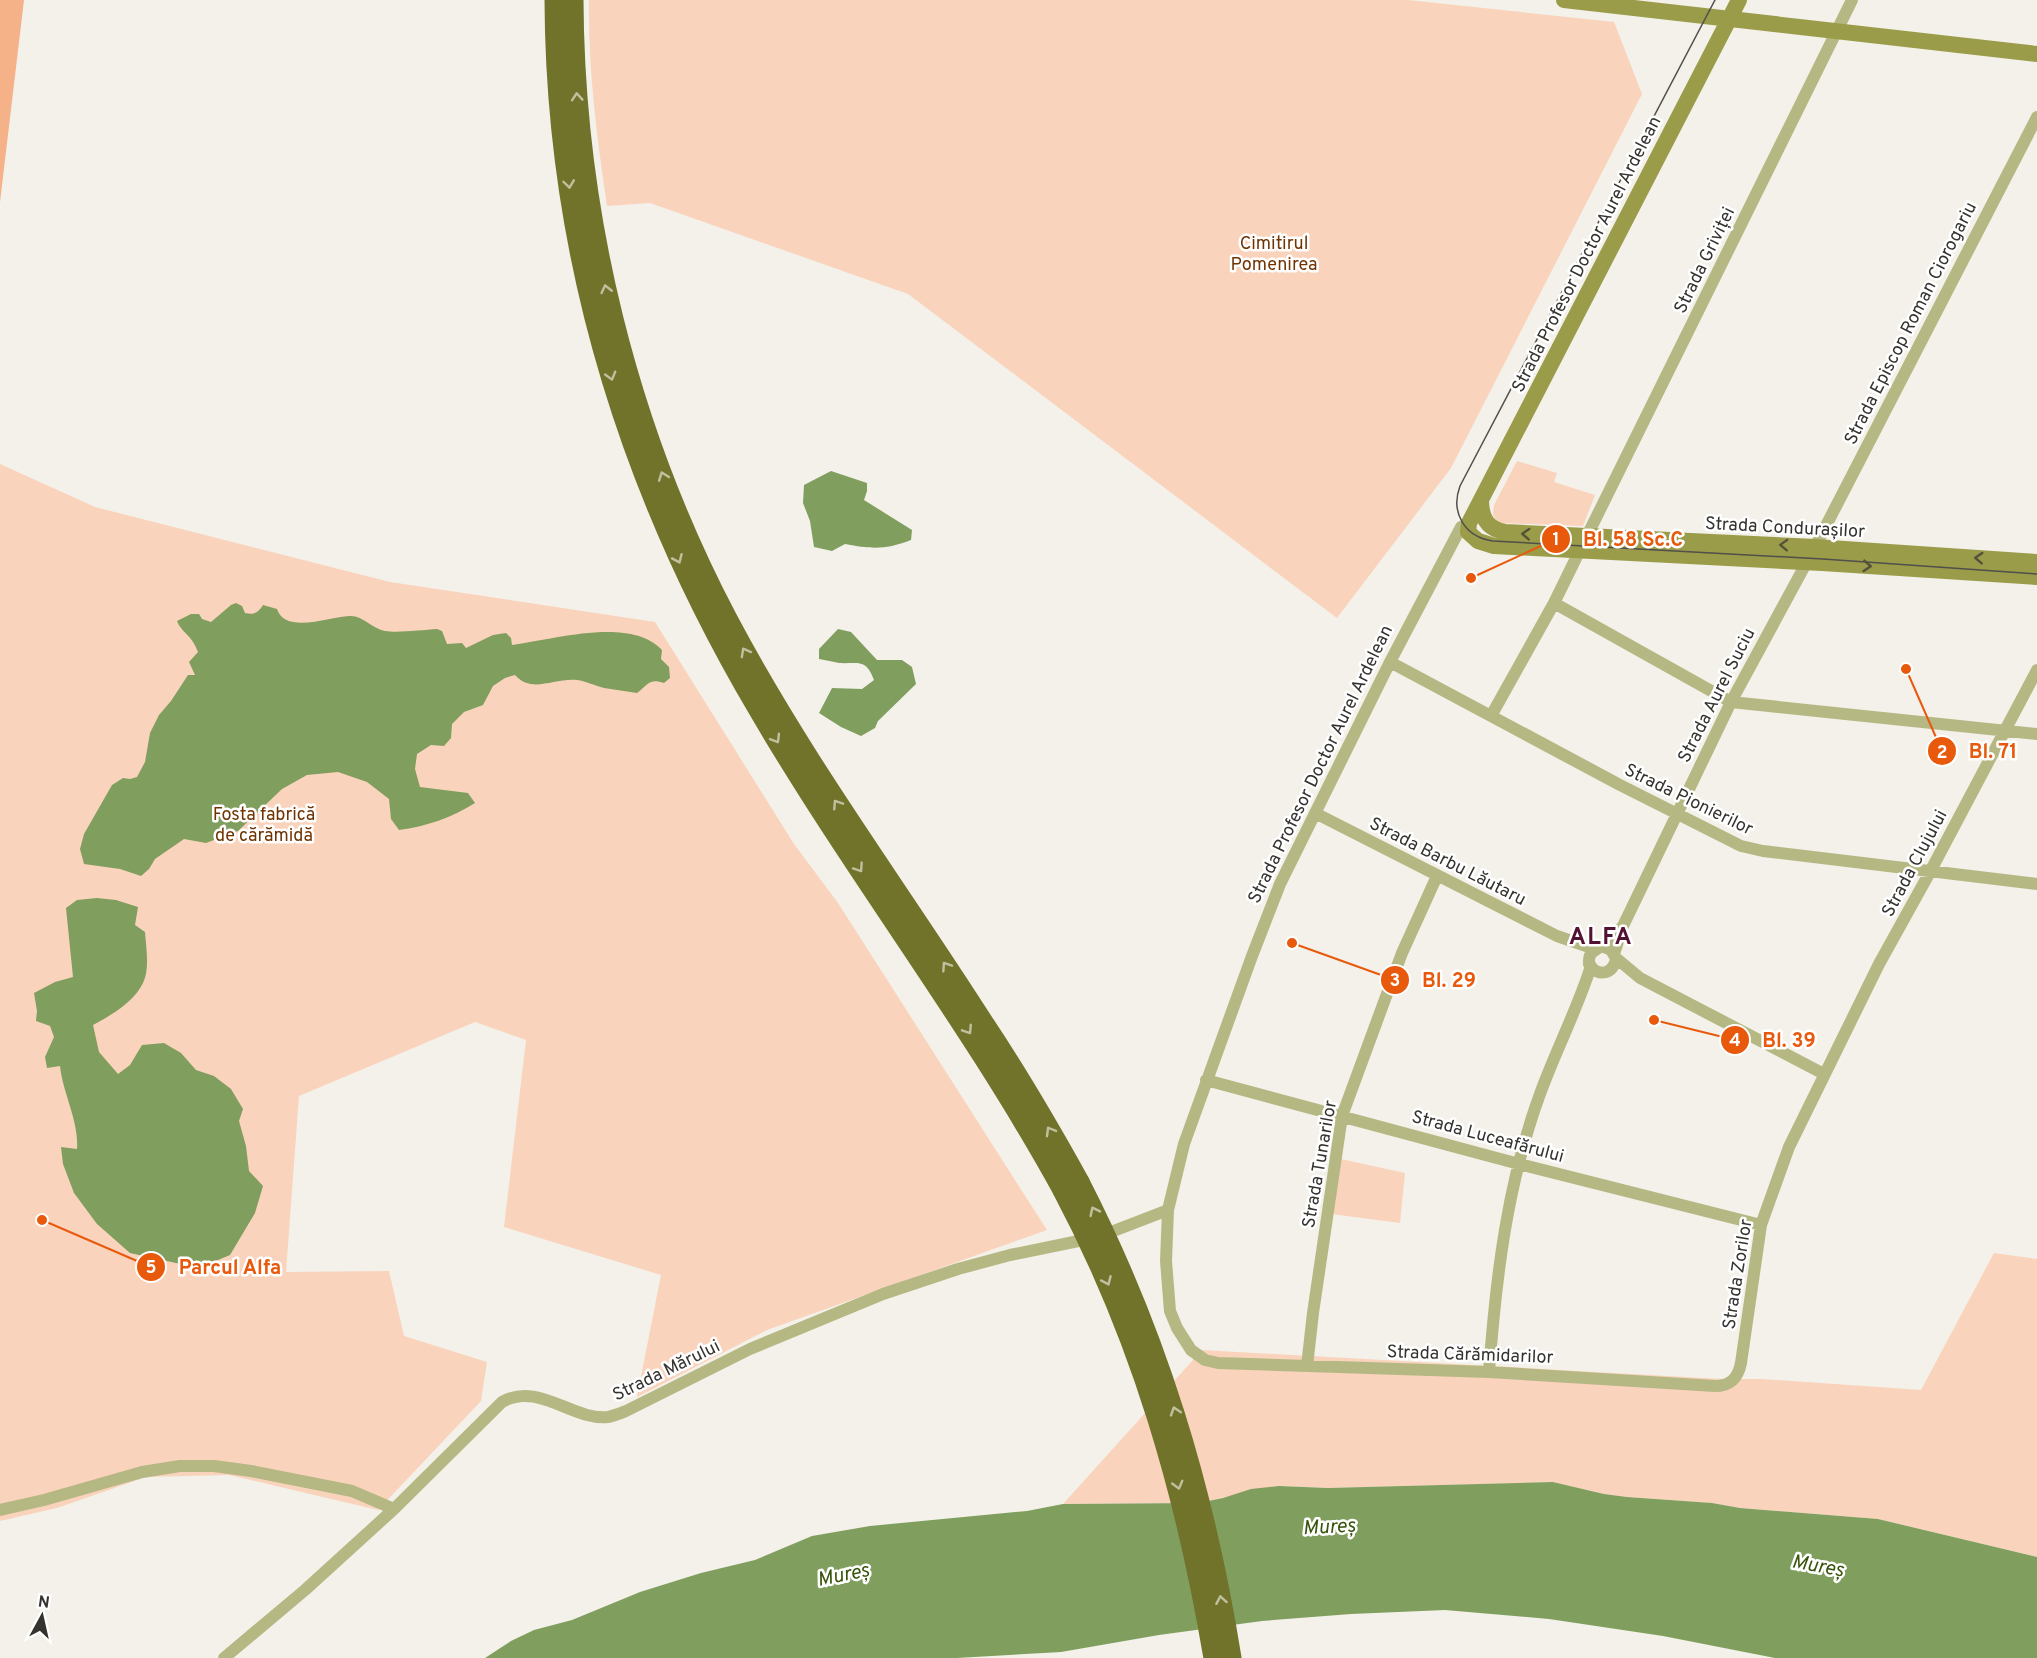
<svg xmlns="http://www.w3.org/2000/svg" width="2037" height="1658" viewBox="0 0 2037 1658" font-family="Overpass,sans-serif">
	<rect width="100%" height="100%" fill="#f3f1e9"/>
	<!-- green -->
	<path fill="#fad3bc" d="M589 0H1408L1614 22 1642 94 1451 468 1337 618 908 294 650 203 607 206C597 138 588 70 589 0Z
		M1517 461 1557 473 1554 482 1595 495 1583 526 1502 523 1497 521 1493 515 1494 505Z
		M0 464 95 507 390 582 655 622 794 844 838 903 1047 1230 767 1330 637 1397 661 1275 504 1227 526 1040 475 1022 299 1096 286 1272 389 1271 404 1336 487 1362 481 1401 378 1510 229 1475 146 1477 57 1508 0 1521Z
		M1341 1159 1405 1173 1400 1223 1331 1214Z
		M1994 1253 2037 1259V1557L1878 1519 1740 1508 1712 1503 1627 1497 1604 1494 1553 1482 1328 1488 1279 1486 1198 1503 1063 1504 1202 1350 1722 1379H1762L1921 1390Z"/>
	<!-- forest -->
	<path fill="#f5b188" d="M0 0H24L0 202Z"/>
	<!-- water -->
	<path fill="#809e5e" d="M831 471 867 483V491L864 500 912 530 911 540C885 550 872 549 845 544L832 551 814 547 810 521 803 503 804 485Z
		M236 603 242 606 245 613C254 615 258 613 263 605L277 609C285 635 332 616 351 616 363 616 373 629 385 631 397 633 423 630 437 629L442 631 447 644 462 643 466 648 493 635 506 633 511 638 512 645C553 640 630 616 662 650L661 659 669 667 670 678 664 683C649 678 648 685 637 693 626 691 615 690 604 688 595 686 586 681 577 680 553 678 532 694 515 675L505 678 493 686 483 705 464 712 452 724 451 738 444 746 431 745 417 754 415 769 420 787 468 793 475 803C453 817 425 827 399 830L391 819 389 799 367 782 338 772 307 775 282 789 238 831 206 843 184 839 155 859 149 869 141 876 120 869 84 864 80 849 84 834 112 785 123 778 130 779 137 777 145 762 150 733 159 715 171 701 188 675H195L189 662 198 652C192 635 181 632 177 621L191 614H199L202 619 211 622 231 605Z
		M838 629 851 632 877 660H902L912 667 916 684 878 721 875 728 861 736 841 727 819 713 832 688 862 689 874 680C866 658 858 664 839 663 833 662 826 660 819 659V649Z
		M97 898 116 900 138 907 135 925 145 932C146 947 150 969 143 983 134 1002 110 1016 93 1025L99 1052 118 1074 130 1065 142 1045 164 1043 181 1053 196 1070 214 1076 231 1089 243 1109 239 1121 246 1146 249 1171 263 1186 255 1213 230 1255 199 1268 130 1253 97 1224 74 1193 63 1164 61 1147 77 1149C79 1121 63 1094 60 1066L47 1068 45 1057 54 1037 50 1026 36 1021 37 1011 34 993 55 982 73 977 66 908 77 900Z
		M1553 1482 1604 1494 1627 1497 1712 1503 1740 1508 1878 1519 2037 1557V1658H1775L1663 1636 1549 1619 1445 1610 1351 1614 1262 1621 1159 1635 1061 1652 957 1658H485L511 1641 534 1630 572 1620 640 1592 701 1573 755 1560 812 1536 870 1526 1027 1511 1063 1504 1198 1503 1223 1498 1251 1489 1279 1486 1328 1488Z"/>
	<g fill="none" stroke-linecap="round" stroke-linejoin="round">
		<!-- minor -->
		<path stroke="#b6b884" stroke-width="12" d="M1468 525 1461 527 1390 662 1280 884 1252 956 1184 1144 1168 1210 1166 1261 1170 1311 1177 1328 1191 1350 1205 1360 1218 1363 1489 1372 1715 1386C1731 1386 1738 1378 1741 1363L1761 1225 1789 1147 1879 964 1930 872 2037 670
			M1587 536 1852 0
			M1554 603 1731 702 2037 734
			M1390 662 1620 785 1741 846 1763 851 2037 884
			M1491 716 1554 603 1580 550
			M1315 813 1557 936 1595 949
			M1602 946 1611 950 1616 958C1614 974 1598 978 1589 964 1588 951 1595 951 1603 945 1610 940 1616 932 1622 927
			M1614 954 1623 926 1731 702 1815 547 2037 117
			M1616 958 1640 978 1824 1074
			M1206 1080 1519 1164 1761 1225
			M1307 1366 1313 1313 1342 1116 1402 953 1437 876
			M1489 1372C1496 1277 1507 1184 1540 1094 1556 1050 1577 1010 1591 966
			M0 1510 44 1500 142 1472 180 1466H214L251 1471 352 1491 394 1509
			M224 1658 305 1590 394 1509 502 1402C538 1381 573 1421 608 1417 614 1416 621 1413 626 1411L750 1349 883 1294 958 1269 1010 1255 1098 1237 1168 1210"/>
		<!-- secondary -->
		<path stroke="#9a9c49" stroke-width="16" d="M1564 0 2037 54
			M1739 0 1469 523 1468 532 1478 541 1494 546 1822 563 2037 577
			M1481 500C1481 517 1487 529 1505 532L1815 547 2037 562"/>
		<!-- motorway -->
		<path stroke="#72732b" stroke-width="21" d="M555 0C556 254 630 492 759 710 855 874 972 1024 1063 1190
			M573 0C574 214 627 429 727 619 802 761 898 889 984 1024 1018 1075 1049 1128 1079 1182"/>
		<!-- tram -->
		<path stroke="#504f4b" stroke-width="1.5" d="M1715 0 1460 486C1450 513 1465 537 1493 541L1823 559 2037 574"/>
		<!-- motorway-bridge -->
		<path stroke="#72732b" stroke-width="21" d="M1079 1182C1157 1334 1204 1489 1231 1658
			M1063 1190C1142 1339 1186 1493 1214 1658"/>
	</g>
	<!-- one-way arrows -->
	<defs><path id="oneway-chevron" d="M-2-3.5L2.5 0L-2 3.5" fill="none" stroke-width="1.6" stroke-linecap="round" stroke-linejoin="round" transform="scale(1.5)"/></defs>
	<g stroke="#c0c0a0">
		<use href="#oneway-chevron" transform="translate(577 97) rotate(-94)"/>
		<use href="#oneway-chevron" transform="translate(569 184) rotate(82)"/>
		<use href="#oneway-chevron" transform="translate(606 289) rotate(-103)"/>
		<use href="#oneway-chevron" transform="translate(611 376) rotate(74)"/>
		<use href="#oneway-chevron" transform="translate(663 476) rotate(-110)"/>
		<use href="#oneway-chevron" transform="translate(678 559) rotate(66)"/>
		<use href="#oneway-chevron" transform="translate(745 652) rotate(-119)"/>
		<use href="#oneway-chevron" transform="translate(776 739) rotate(59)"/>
		<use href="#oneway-chevron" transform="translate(837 804) rotate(-123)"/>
		<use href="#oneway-chevron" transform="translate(859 868) rotate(56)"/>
		<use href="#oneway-chevron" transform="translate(946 966) rotate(-124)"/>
		<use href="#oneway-chevron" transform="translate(968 1030) rotate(57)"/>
		<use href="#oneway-chevron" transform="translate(1050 1131) rotate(-120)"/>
		<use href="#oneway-chevron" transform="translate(1094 1211) rotate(-116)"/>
		<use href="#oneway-chevron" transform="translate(1107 1281) rotate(66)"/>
		<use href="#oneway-chevron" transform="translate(1175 1411) rotate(-108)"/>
		<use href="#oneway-chevron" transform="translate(1178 1485) rotate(75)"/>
		<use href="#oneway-chevron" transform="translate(1221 1600) rotate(-100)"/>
	</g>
	<g stroke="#535238">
		<use href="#oneway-chevron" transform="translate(1526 534) rotate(-177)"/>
		<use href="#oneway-chevron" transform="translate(1784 545) rotate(-178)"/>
		<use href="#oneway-chevron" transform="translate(1979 558) rotate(-177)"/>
		<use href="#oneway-chevron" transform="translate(1867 566) rotate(4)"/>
	</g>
	<g text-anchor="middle" stroke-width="5" stroke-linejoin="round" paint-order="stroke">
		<!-- park labels -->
		<g font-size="18" fill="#703402" stroke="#fff">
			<text x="1274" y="249">Cimitirul<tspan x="1274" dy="21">Pomenirea</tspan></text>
			<text x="264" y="820">Fosta fabrică<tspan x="264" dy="21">de cărămidă</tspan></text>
		</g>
		<!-- street labels -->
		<g font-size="18" fill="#343330" stroke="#fff">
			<text transform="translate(1586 254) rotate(-63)" y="6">Strada Profesor Doctor Aurel Ardelean</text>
			<text transform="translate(1704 260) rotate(-64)" y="6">Strada Griviței</text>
			<text transform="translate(1910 323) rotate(-63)" y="6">Strada Episcop Roman Ciorogariu</text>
			<text transform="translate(1785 527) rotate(3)" y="6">Strada Condurașilor</text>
			<text transform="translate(1716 695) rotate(-63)" y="6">Strada Aurel Suciu</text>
			<text transform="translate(1320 764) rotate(-64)" y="6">Strada Profesor Doctor Aurel Ardelean</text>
			<text transform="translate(1689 799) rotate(26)" y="6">Strada Pionierilor</text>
			<text transform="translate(1448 861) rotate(27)" y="6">Strada Barbu Lăutaru</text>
			<text transform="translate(1914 863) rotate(-62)" y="6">Strada Clujului</text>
			<text transform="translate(1488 1136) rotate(15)" y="6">Strada Luceafărului</text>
			<text transform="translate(1319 1164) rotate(-80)" y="6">Strada Tunarilor</text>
			<text transform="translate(1737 1274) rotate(-81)" y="6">Strada Zorilor</text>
			<text transform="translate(1470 1354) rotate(2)" y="6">Strada Cărămidarilor</text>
			<text transform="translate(666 1370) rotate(-26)" y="6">Strada Mărului</text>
		</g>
		<!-- water labels -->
		<g font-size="20" font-style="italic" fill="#38540c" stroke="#fff">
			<text transform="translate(1329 1526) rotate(-3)" y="7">Mureș</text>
			<text transform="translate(1818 1565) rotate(10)" y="7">Mureș</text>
			<text transform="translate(843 1574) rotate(-11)" y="7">Mureș</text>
		</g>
		<!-- district labels -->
		<g font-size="24" font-weight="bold" letter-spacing="1.5" fill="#521232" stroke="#fff">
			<text x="1601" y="944">ALFA</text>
		</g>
	</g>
	<!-- callouts -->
	<path fill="none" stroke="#e8590c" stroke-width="2" d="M1471 578L1556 539M1906 669L1942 751M1292 943L1395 980M1654 1020L1735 1040M42 1220L151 1267"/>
	<g fill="#e8590c" stroke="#fff" stroke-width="2">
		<circle cx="1471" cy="578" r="6"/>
		<circle cx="1906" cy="669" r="6"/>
		<circle cx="1292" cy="943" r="6"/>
		<circle cx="1654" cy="1020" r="6"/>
		<circle cx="42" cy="1220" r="6"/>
		<circle cx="1556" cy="539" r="15"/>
		<circle cx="1942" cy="751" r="15"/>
		<circle cx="1395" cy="980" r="15"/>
		<circle cx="1735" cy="1040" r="15"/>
		<circle cx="151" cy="1267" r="15"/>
	</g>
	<g font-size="18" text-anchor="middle" font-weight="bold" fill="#fff">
		<text x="1556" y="545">1</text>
		<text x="1942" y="758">2</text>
		<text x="1395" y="986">3</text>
		<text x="1735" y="1046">4</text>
		<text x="151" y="1273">5</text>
	</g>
	<g font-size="20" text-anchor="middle" font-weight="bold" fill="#e8590c" stroke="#fff" stroke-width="5" stroke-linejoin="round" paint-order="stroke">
		<text x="1633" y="546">Bl. 58 Sc.C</text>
		<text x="1993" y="758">Bl. 71</text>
		<text x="1449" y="987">Bl. 29</text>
		<text x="1789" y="1047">Bl. 39</text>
		<text x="230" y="1274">Parcul Alfa</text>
	</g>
	<!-- north arrow -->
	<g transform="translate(42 1616) rotate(8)" stroke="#ffffff" stroke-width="4.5" paint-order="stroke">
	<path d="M0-4.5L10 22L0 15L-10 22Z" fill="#343330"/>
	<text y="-9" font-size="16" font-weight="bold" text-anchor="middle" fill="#343330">N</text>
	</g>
</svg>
